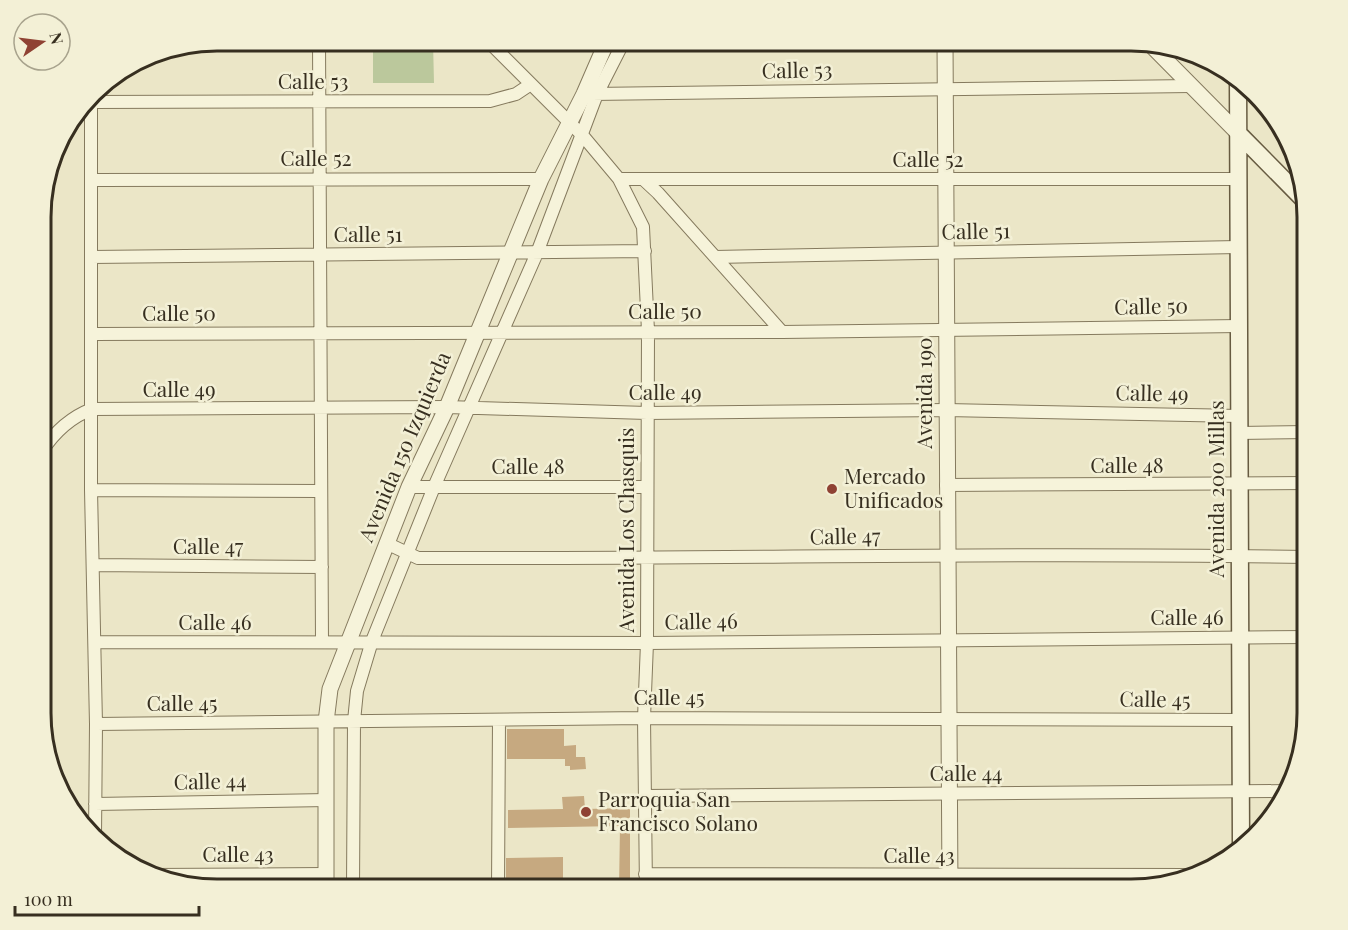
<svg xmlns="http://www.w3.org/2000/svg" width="1348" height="930" viewBox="0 0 1348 930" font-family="'Playfair Display',serif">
	<rect width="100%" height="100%" fill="#ebe6c7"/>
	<!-- green -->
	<path fill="#bbc89c" d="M373 41H433L434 83H373Z
		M964 879 1042 881V889H964Z"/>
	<!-- building -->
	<path fill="#c6a980" d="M507 729H564V746L576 745V757H585L586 769 570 770V766H565V759H507Z
		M584 796 585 809 630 808V889H619L620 826 508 828V810L563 809 562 797Z
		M563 857V885L506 887V858Z"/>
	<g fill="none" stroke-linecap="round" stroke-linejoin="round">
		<defs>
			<path id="minor" d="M319 41 322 642
				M488 41 583 136 619 179 643 227 648 331 647 643 644 718 646 889
				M592 94 1191 86
				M91 96V490L96 724 95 836
				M91 102 490 101 516 94 531 84
				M619 179H1238
				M643 179 658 193 782 332
				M92 180 541 179
				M91 257 645 251
				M715 257 1238 247
				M91 334 782 332 1239 326
				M1239 433 1307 432
				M42 451C54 433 71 417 92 409L447 407 647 413 947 410 1239 416
				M946 485 1307 483
				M409 487H646
				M91 490 321 491
				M386 543 418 558C714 559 1011 552 1307 557
				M94 565 322 567
				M95 642 647 643 1307 637
				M96 724 644 718 1241 720
				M645 796 1287 791
				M95 804 327 800
				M645 874 1193 875
				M150 875 326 874
				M353 889 354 721 357 691 372 641 434 487 537 253 597 94 624 41
				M498 889 499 720"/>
			<path id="tertiary" d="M945 41 950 889
				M1148 42 1238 133
				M326 889V722L330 689 409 487 447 407 541 179 584 94 607 41"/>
			<path id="secondary" d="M1238 77 1241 845
				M1238 133 1306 202"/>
		</defs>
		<!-- minor casing -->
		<use href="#minor" stroke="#857a5e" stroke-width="14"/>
		<!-- tertiary casing -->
		<use href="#tertiary" stroke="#857a5e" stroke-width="17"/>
		<!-- secondary casing -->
		<use href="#secondary" stroke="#675b41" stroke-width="19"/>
		<!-- minor -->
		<use href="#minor" stroke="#f6f3da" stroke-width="12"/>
		<!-- tertiary -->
		<use href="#tertiary" stroke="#f6f3da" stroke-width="15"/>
		<!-- secondary -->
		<use href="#secondary" stroke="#f6f3da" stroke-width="16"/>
	</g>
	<!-- markers -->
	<g fill="#8f4233" stroke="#f3f0d6" stroke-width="2">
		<circle cx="832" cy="489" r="6"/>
		<circle cx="586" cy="812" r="6"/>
	</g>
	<g text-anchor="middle" stroke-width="5" stroke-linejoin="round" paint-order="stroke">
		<!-- street labels -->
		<g font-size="21" fill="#372f20" stroke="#f3f0d6">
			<text transform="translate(797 71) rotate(-1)" y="7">Calle 53</text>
			<text x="313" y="89">Calle 53</text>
			<text x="316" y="166">Calle 52</text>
			<text x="928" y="167">Calle 52</text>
			<text transform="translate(976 232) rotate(-1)" y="7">Calle 51</text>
			<text x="368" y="242">Calle 51</text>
			<text transform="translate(1151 307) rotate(-1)" y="7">Calle 50</text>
			<text x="665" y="319">Calle 50</text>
			<text x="179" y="321">Calle 50</text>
			<text x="179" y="397">Calle 49</text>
			<text x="665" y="400">Calle 49</text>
			<text transform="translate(925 393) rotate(-90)" y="7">Avenida 190</text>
			<text transform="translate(1152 394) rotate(1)" y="7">Calle 49</text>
			<text transform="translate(405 447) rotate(-67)" y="7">Avenida 150 Izquierda</text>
			<text x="1127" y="473">Calle 48</text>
			<text x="528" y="474">Calle 48</text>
			<text transform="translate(1217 489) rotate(-90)" y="7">Avenida 200 Millas</text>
			<text transform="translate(627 530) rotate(-90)" y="7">Avenida Los Chasquis</text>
			<text transform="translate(845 537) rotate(-1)" y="7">Calle 47</text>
			<text x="208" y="554">Calle 47</text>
			<text x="1187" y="625">Calle 46</text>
			<text transform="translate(701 622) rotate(-1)" y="7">Calle 46</text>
			<text x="215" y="630">Calle 46</text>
			<text x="669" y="705">Calle 45</text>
			<text transform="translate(1155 700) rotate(1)" y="7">Calle 45</text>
			<text x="182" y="711">Calle 45</text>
			<text x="966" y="781">Calle 44</text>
			<text transform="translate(210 782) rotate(-1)" y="7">Calle 44</text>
			<text x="238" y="862">Calle 43</text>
			<text x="919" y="863">Calle 43</text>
		</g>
		<!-- poi labels -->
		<g font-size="21" fill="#372f20" stroke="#f3f0d6" text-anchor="start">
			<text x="844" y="484">Mercado<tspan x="844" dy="24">Unificados</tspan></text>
			<text x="598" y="807">Parroquia San<tspan x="598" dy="24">Francisco Solano</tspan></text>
		</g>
	</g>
	<!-- crop -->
	<path d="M0 0H1348V930H0ZM217 51H1131A166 166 0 0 1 1297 217V713A166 166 0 0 1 1131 879H217A166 166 0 0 1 51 713V217A166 166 0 0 1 217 51Z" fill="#f3f0d6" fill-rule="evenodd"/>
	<path fill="none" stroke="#372f20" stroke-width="3" d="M217 51H1131A166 166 0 0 1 1297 217V713A166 166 0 0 1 1131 879H217A166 166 0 0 1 51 713V217A166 166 0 0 1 217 51Z"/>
	<!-- north arrow -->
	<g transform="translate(42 42) rotate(76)"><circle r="28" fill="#f3f0d6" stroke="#a8a38d" stroke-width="1.5"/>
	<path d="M0-4.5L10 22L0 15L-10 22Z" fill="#8f4233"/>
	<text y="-9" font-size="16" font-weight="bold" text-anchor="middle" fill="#372f20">N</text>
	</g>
	<!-- scale -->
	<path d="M15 906v9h184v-9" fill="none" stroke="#372f20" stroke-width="3"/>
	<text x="24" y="906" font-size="18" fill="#372f20" stroke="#f3f0d6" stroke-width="4.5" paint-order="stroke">100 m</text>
</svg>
